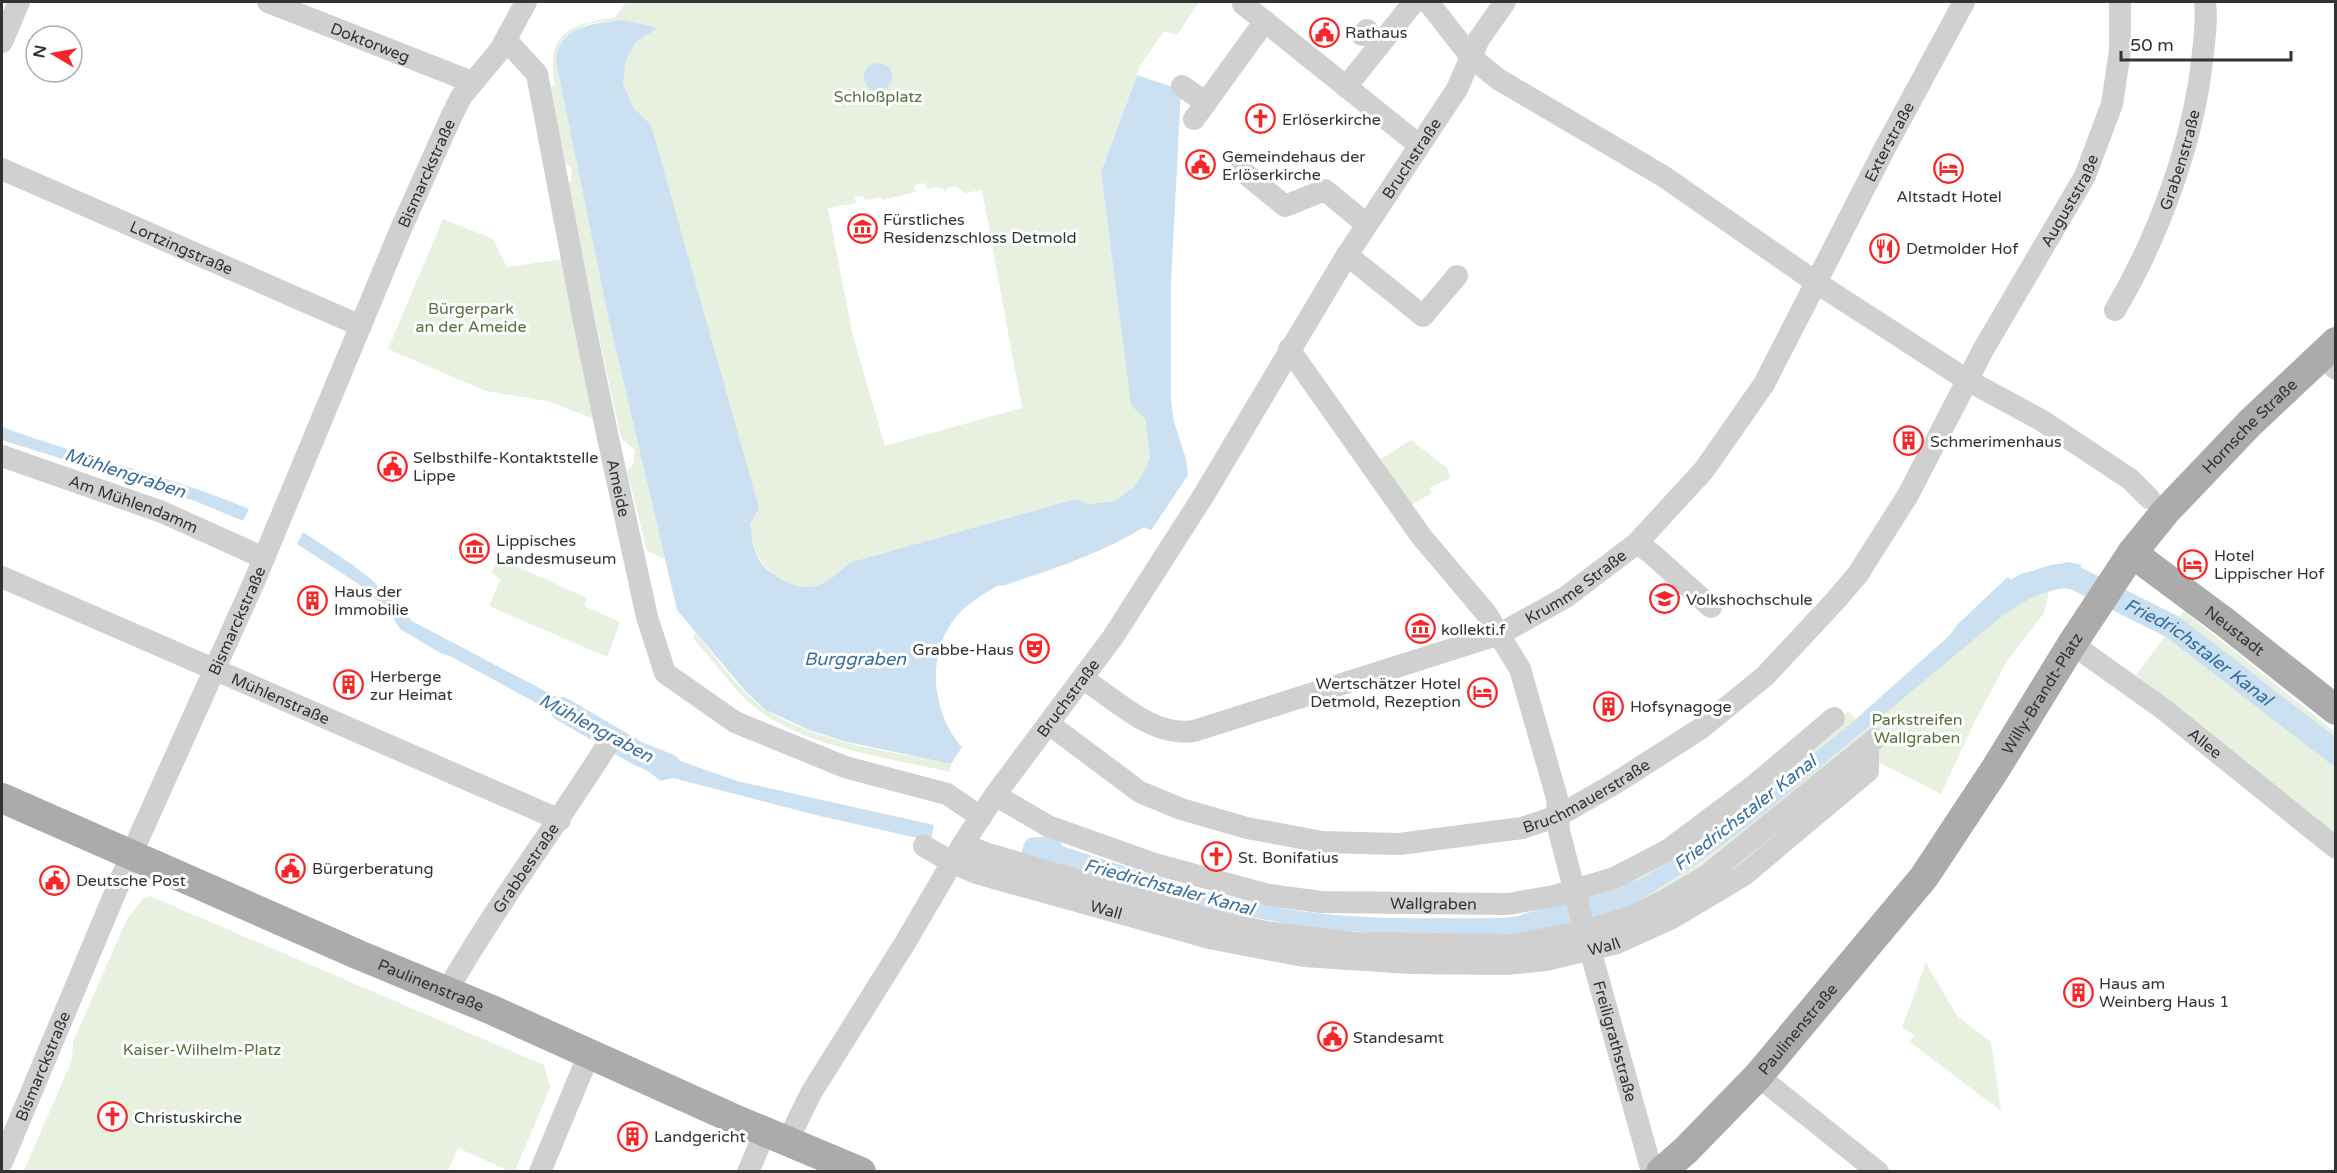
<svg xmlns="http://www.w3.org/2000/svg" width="2337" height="1173" viewBox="0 0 2337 1173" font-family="'Varela Round',sans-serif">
	<rect width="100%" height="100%" fill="#fff"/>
	<!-- green -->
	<path fill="#e8f0e0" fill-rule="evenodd" d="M626 2H1199L1177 35 1164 31 1140 66 1101 172 1131 404 1145 419 1150 458 1145 469 1134 487 1115 501 1088 504 850 563C813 597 788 597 757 556L651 125 633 107 623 83 626 61 636 42 657 29 623 20 590 23 567 36 561 43 556 62 608 316 665 559 647 551 627 471 633 465 635 450 621 438 566 187 572 179 571 167 561 161 546 91 555 84C545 35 569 23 614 18ZM925 183 927 189 936 187 944 189V192L949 187H957L965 193 982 190 1022 408 885 446 853 336 828 208 856 203 855 197 863 196 865 200 881 197 882 200 916 192 914 185Z
		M443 219 493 239 507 267 572 258 605 423 547 401 486 391 388 349Z
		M1411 440 1447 468 1450 478 1429 488 1432 493 1409 506 1389 479 1381 459Z
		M498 558 587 598 584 606 620 622 607 657 489 606 501 579 491 573Z
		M2055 565 2044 613 2007 661 1974 723 1941 794 1875 760 1737 869 1611 938 1598 891 1794 759 1848 712 1856 719 1950 635 1958 624 2008 577 2010 580 2021 574Z
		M2184 611 2335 732V838L2136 675Z
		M695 632C716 656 739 693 766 710 820 744 890 751 951 764L950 772C885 757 793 746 744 698 726 679 710 657 693 638Z
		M150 896 544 1065 550 1088 515 1171 507 1170 458 1148 448 1171H24L72 1060 73 1042 127 919 143 899Z
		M1926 963 1957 1016 1991 1042 2001 1111 1910 1042 1914 1035 1902 1027Z"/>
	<!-- water -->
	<path fill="#cbe0f1" d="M623 20 658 28 636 42 626 61 623 83 633 107 651 125 759 508 750 524C752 534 753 547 757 556 761 565 769 571 776 576 807 597 825 586 849 563L1076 499 1088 504 1115 501 1134 487 1145 469 1150 458 1145 419 1131 405 1101 172 1137 75 1181 90 1171 284V400L1174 422 1186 459 1188 475 1152 529 1150 530 1144 527C1101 554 1050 570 1002 586L999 585C982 595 964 605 952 622 926 660 933 714 962 747L951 764 843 741 809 730 766 710 747 693 677 610 608 316 556 62C557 26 595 23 623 20Z
		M864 77a14 14 0 1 1 28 0a14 14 0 1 1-28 0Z
		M2 427C83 457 169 475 249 509L243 521 195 501 2 440Z
		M303 532 350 563 371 579 412 621 596 718 588 731 450 656 442 654 400 629 389 611 357 583 297 544Z
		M2068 562 2082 565 2064 588C2021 594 1994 624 1961 650 1933 673 1905 697 1877 720 1792 790 1704 869 1605 919L1599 894 1638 880 1668 863 1725 825 1855 720 1950 635 1958 624 2008 577 2010 580 2021 574Z
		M644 748 737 781 934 825 931 841 820 816 673 778 661 781 635 762Z
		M1049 836 1060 841 1062 846C1134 869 1206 895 1281 908 1354 921 1430 918 1504 918L1526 915 1556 904 1564 929 1495 936 1374 933 1311 928 1212 910 1021 854 1024 844 1028 838Z"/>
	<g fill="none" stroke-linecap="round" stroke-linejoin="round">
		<!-- canal -->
		<g stroke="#cbe0f1" stroke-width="24">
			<path id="s1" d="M2042 580 2056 576 2073 577 2173 627 2336 753"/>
			<path d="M562 709 639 754 669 766"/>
			<path d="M1528 925 1602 906 1632 893"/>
		</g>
		<!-- minor -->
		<g stroke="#d0d0d0" stroke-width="22">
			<path id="s2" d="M268 2 472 82"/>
			<path d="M1428 2 1471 57 1498 79 1663 176 1817 283 1967 380 2041 420 2130 479 2149 498"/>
			<path d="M1243 4 1419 145"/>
			<path d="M1362 35 1367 30"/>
			<path id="s3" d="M506 40 537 74 583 317 608 438 647 617 665 673 735 722 845 767 947 794 981 817"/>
			<path d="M2 42 19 2"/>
			<path d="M1182 86 1206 103"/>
			<path d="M1346 87 1414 2"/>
			<path d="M1194 119 1265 21"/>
			<path id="s4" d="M2 169 361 326"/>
			<path d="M1241 170 1285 206 1325 190 1366 224"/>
			<path d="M1347 255 1423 316 1457 276"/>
			<path id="s5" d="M2115 310C2159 236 2195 138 2203 52 2205 35 2207 19 2205 2"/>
			<path id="s6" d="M1289 349 1421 536 1486 613 1520 669 1557 798 1559 831 1583 924 1652 1172"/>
			<path d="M2322 356 2336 369"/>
			<path id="s7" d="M2 456 162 512 264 558"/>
			<path d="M1637 543 1652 554 1711 607"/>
			<path id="s8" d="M2 577 560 820"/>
			<path id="s9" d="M2072 644 2162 708 2336 848"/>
			<path id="s10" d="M1083 679C1117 700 1151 737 1194 731L1500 634 1566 597 1637 543 1704 470 1764 384 1885 148 1964 2"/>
			<path id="s11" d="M1049 724 1140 792 1181 809 1247 828 1322 842 1399 844 1522 828 1558 816 1614 784 1700 729 1765 676 1835 601 1858 574 1908 495 1983 350 2085 176 2112 104 2120 51V2"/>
			<path id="s12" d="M995 795 1048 826 1155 864 1269 895 1321 902 1508 904 1554 896 1614 878 1668 850 1756 784 1834 718"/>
			<path d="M963 844 985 853 1214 921 1266 932 1355 943 1514 945 1585 931 1631 917 1667 899 1706 876 1875 739"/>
			<path id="s13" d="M924 846 953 863 976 873 1209 938 1304 956 1410 963 1507 964 1546 960 1617 943 1672 918 1744 875 1868 771V745"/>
			<path id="s14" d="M447 991C495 907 554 829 606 747"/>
			<path d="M1758 1076 1878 1172"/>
			<path id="s15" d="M788 1140 811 1093 905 943 963 844 995 795 1113 637 1202 498 1347 255 1457 89 1479 39 1505 2"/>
			<path id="s16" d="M2 1162 131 855 254 582 400 231 452 115 461 97 500 50 526 2"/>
			<path d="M540 1172 589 1054"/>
			<path d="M748 1172 765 1132"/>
		</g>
		<!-- major -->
		<g stroke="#ababab" stroke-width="30">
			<path id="s17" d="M2132 553 2226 623 2336 710"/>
			<path id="s18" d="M2 798 359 955 492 1010 732 1118 861 1172"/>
			<path id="s19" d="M1661 1172 1686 1150 1758 1076 1924 877 1996 768 2072 644 2132 553 2165 512 2250 423 2336 342"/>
		</g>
	</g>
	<!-- icons -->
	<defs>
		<symbol id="civic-ring" viewBox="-11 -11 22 22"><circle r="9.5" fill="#fff" stroke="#f72729" stroke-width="1.5"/><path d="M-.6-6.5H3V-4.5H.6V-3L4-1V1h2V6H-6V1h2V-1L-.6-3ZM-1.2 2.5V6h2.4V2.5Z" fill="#f72729"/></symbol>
		<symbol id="church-ring" viewBox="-11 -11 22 22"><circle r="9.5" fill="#fff" stroke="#f72729" stroke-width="1.5"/><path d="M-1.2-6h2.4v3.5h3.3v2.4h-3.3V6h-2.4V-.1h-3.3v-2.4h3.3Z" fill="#f72729"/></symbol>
		<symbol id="hotel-ring" viewBox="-11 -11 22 22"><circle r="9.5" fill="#fff" stroke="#f72729" stroke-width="1.5"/><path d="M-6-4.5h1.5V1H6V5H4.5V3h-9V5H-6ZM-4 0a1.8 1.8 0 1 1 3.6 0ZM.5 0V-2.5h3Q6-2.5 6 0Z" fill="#f72729"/></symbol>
		<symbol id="museum-ring" viewBox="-11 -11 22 22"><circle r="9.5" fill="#fff" stroke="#f72729" stroke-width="1.5"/><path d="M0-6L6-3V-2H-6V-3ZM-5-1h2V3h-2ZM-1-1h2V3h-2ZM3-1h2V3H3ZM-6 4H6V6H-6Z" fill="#f72729"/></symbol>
		<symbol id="restaurant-ring" viewBox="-11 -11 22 22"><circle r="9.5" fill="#fff" stroke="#f72729" stroke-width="1.5"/><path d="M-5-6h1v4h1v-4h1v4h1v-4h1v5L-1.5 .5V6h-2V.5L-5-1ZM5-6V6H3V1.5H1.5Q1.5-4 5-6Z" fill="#f72729"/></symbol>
		<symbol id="building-ring" viewBox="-11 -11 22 22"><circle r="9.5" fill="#fff" stroke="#f72729" stroke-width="1.5"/><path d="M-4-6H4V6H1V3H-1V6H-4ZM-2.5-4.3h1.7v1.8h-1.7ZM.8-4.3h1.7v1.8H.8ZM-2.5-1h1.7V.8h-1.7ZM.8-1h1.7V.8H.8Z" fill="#f72729"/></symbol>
		<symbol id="university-ring" viewBox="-11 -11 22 22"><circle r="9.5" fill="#fff" stroke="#f72729" stroke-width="1.5"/><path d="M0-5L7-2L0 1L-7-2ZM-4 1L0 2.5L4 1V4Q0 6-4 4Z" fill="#f72729"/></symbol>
		<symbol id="theatre-ring" viewBox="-11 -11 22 22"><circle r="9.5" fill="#fff" stroke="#f72729" stroke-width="1.5"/><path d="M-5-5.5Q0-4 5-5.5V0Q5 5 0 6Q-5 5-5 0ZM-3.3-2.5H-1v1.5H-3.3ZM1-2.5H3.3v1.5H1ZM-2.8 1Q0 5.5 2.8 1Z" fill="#f72729"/></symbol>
	</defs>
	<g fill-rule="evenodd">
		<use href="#civic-ring" x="1308" y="16" width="33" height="33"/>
		<use href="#church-ring" x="1244" y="102" width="33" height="33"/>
		<use href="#civic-ring" x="1184" y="148" width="33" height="33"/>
		<use href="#hotel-ring" x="1932" y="152" width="33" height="33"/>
		<use href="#museum-ring" x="846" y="212" width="33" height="33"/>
		<use href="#restaurant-ring" x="1868" y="232" width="33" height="33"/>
		<use href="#building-ring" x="1892" y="424" width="33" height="33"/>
		<use href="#civic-ring" x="376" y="450" width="33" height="33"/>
		<use href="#museum-ring" x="458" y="532" width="33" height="33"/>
		<use href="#hotel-ring" x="2176" y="548" width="33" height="33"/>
		<use href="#university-ring" x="1648" y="582" width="33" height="33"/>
		<use href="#building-ring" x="296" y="584" width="33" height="33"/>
		<use href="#museum-ring" x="1404" y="612" width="33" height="33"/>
		<use href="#theatre-ring" x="1018" y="632" width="33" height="33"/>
		<use href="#building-ring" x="332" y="668" width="33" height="33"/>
		<use href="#hotel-ring" x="1466" y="676" width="33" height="33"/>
		<use href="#building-ring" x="1592" y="690" width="33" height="33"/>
		<use href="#church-ring" x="1200" y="840" width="33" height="33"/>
		<use href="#civic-ring" x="274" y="852" width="33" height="33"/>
		<use href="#civic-ring" x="38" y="864" width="33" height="33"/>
		<use href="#building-ring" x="2062" y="976" width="33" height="33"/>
		<use href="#civic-ring" x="1316" y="1020" width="33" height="33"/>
		<use href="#church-ring" x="96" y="1100" width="33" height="33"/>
		<use href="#building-ring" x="616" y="1120" width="33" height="33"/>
	</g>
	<g text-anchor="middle" stroke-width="6" stroke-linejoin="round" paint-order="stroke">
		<!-- poi labels -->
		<g font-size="16" fill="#333" stroke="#fff" text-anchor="start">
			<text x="1345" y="38">Rathaus</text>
			<text x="1282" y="125">Erlöserkirche</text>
			<text x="1222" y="162">Gemeindehaus der<tspan x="1222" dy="18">Erlöserkirche</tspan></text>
			<text x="1949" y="202" text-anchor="middle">Altstadt Hotel</text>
			<text x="883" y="225">Fürstliches<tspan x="883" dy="18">Residenzschloss Detmold</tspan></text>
			<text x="1906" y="254">Detmolder Hof</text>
			<text x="1930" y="447">Schmerimenhaus</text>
			<text x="413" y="463">Selbsthilfe-Kontaktstelle<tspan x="413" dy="18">Lippe</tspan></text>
			<text x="496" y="546">Lippisches<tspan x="496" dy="18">Landesmuseum</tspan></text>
			<text x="2214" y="561">Hotel<tspan x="2214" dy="18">Lippischer Hof</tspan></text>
			<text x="334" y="597">Haus der<tspan x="334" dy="18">Immobilie</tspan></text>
			<text x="1686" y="605">Volkshochschule</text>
			<text x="1441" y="635">kollekti.f</text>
			<text x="1014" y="655" text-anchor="end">Grabbe-Haus</text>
			<text x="370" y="682">Herberge<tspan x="370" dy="18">zur Heimat</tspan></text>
			<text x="1461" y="689" text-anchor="end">Wertschätzer Hotel<tspan x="1461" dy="18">Detmold, Rezeption</tspan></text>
			<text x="1630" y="712">Hofsynagoge</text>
			<text x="1238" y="863">St. Bonifatius</text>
			<text x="312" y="874">Bürgerberatung</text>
			<text x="76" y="886">Deutsche Post</text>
			<text x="2099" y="989">Haus am<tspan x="2099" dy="18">Weinberg Haus 1</tspan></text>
			<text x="1353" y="1043">Standesamt</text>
			<text x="134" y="1123">Christuskirche</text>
			<text x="654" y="1142">Landgericht</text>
		</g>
		<!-- street labels -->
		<g font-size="16" fill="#333" stroke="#fff">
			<text dy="6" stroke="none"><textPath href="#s2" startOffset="110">Doktorweg</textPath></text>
			<text dy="6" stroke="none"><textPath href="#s10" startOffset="1088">Exterstraße</textPath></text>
			<text dy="6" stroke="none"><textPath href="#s15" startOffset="1164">Bruchstraße</textPath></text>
			<text dy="6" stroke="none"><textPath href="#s5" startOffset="164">Grabenstraße</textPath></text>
			<text dy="6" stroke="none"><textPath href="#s16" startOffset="1076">Bismarckstraße</textPath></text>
			<text dy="6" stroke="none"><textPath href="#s11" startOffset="1360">Auguststraße</textPath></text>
			<text dy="6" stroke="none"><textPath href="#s4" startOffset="196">Lortzingstraße</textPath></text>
			<text dy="6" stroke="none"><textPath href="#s19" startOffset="954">Hornsche Straße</textPath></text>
			<text dy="6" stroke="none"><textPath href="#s3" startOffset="468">Ameide</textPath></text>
			<text dy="6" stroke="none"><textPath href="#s7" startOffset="140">Am Mühlendamm</textPath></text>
			<text dy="6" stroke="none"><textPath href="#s10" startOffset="536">Krumme Straße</textPath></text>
			<text dy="6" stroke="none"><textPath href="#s16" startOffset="590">Bismarckstraße</textPath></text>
			<text dy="6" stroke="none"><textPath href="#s17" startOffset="129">Neustadt</textPath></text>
			<text dy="6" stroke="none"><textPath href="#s19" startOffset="614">Willy-Brandt-Platz</textPath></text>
			<text dy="6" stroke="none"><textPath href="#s15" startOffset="524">Bruchstraße</textPath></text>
			<text dy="6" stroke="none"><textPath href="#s8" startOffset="304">Mühlenstraße</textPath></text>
			<text dy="6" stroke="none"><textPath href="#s9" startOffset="166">Allee</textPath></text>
			<text dy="6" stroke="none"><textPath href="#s11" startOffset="576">Bruchmauerstraße</textPath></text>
			<text dy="6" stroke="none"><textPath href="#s14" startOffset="146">Grabbestraße</textPath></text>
			<text dy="6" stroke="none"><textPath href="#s12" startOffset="458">Wallgraben</textPath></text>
			<text dy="6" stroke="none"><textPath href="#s13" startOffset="194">Wall</textPath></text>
			<text dy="6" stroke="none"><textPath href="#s13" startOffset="699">Wall</textPath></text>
			<text dy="6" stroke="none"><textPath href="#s18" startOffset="468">Paulinenstraße</textPath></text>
			<text dy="6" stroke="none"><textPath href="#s19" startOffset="198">Paulinenstraße</textPath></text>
			<text dy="6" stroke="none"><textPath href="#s6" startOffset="780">Freiligrathstraße</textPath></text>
			<text dy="6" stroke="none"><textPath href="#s16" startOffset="104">Bismarckstraße</textPath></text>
		</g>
		<!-- park labels -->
		<g font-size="16" fill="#51743a" stroke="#fff">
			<text x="878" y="102">Schloßplatz</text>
			<text x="471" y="314">Bürgerpark<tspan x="471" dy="18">an der Ameide</tspan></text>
			<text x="1917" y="725">Parkstreifen<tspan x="1917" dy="18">Wallgraben</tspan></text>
			<text x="202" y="1055">Kaiser-Wilhelm-Platz</text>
		</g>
		<!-- water labels -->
		<g font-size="18" font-style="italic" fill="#366f9f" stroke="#fff">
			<text transform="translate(125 473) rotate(18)" y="6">Mühlengraben</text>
			<text dy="6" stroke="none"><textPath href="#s1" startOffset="178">Friedrichstaler Kanal</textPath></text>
			<text x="855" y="665">Burggraben</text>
			<text transform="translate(596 728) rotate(28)" y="6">Mühlengraben</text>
			<text transform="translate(1745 813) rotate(-38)" y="6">Friedrichstaler Kanal</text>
			<text transform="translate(1169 887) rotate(15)" y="6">Friedrichstaler Kanal</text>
		</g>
	</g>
	<!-- border -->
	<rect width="2337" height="1173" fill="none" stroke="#333333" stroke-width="6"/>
	<!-- north arrow -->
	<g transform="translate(54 54) rotate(280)"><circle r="28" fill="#ffffff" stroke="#adadad" stroke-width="1.5"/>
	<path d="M0-4.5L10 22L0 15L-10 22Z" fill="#f72729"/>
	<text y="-9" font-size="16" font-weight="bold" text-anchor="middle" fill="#333333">N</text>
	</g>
	<!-- scale -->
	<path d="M2121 51v9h170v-9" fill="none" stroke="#333333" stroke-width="3"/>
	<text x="2130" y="51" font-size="18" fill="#333333" stroke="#ffffff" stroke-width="4.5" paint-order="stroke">50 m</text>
</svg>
